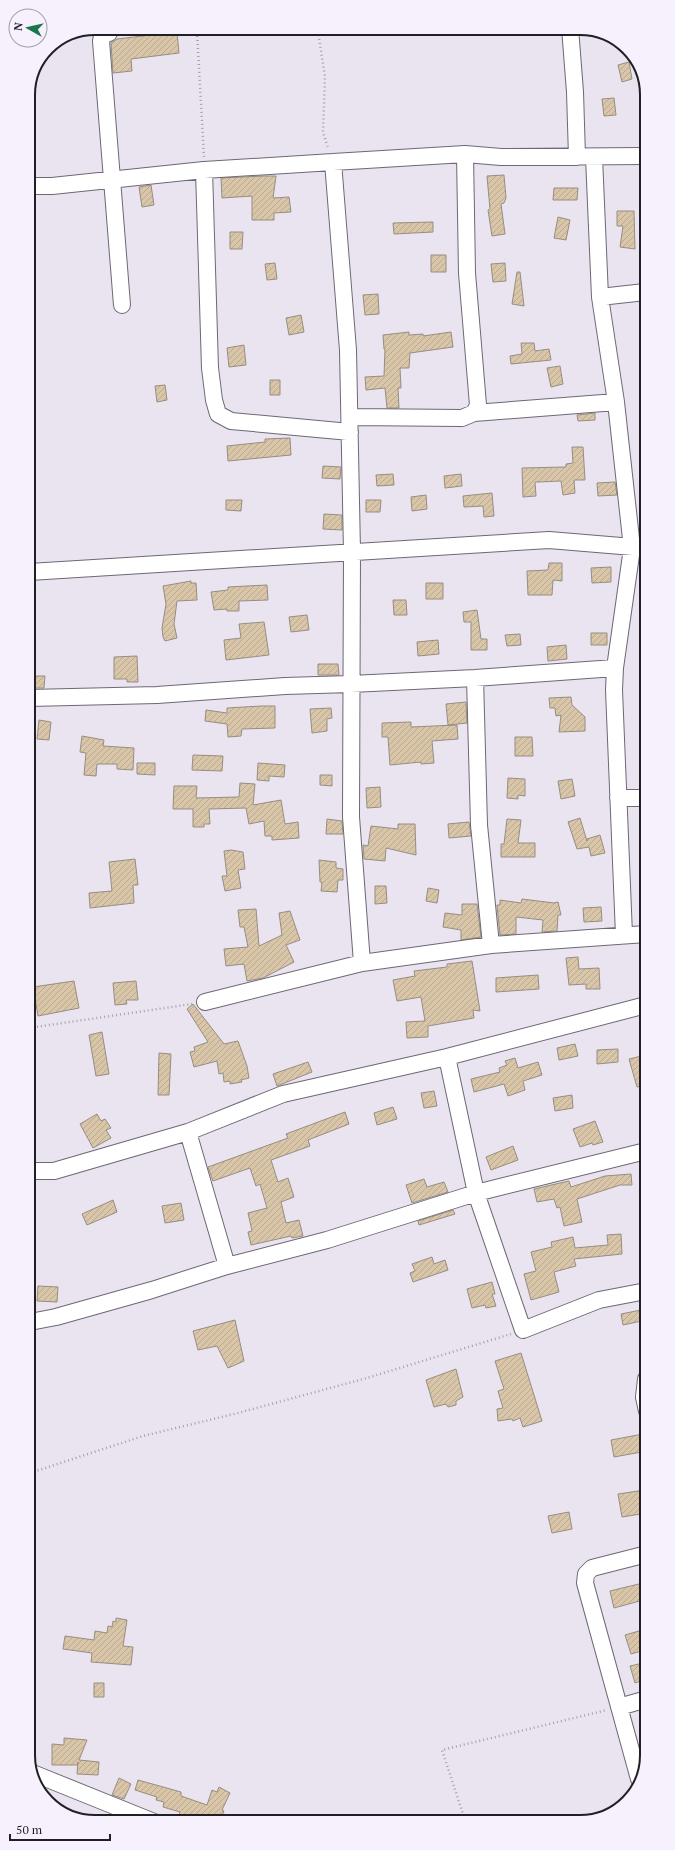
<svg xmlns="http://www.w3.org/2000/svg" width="675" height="1850" viewBox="0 0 675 1850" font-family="'PT Serif',serif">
	<defs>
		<pattern id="building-hatch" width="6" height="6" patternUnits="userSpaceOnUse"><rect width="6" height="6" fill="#d9c5a8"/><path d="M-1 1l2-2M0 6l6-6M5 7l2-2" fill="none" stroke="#baa990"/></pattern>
	</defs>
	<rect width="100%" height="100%" fill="#eae3f0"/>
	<!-- building -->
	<path fill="url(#building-hatch)" stroke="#968e82" d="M177 32 179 53 131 59 132 71 113 73 111 43 117 39Z
		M629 62 632 79 622 82 618 65Z
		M614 98 616 115 604 116 602 99Z
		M504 175 506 198 504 203 501 204 505 234 492 236 488 210 490 209 487 176Z
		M264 176H276L273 198 289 197 291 212 274 213V220H252V196L222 198 221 178Z
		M151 185 154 205 142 207 139 187Z
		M554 188H578L577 200H553Z
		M617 211H634L635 249 620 247 623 226H617Z
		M558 217 570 220 566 240 554 238Z
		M433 222V232L394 234 393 223Z
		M230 232H243L242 249H230Z
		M431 255H446V272H431Z
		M275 263 277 279 267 280 265 264Z
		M505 263 506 281 493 282 491 264Z
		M517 272H520L524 306 512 304Z
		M378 294 379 314 365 315 363 295Z
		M301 315 304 332 289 335 286 318Z
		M409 332V335L423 334V336L451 332 453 347 410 353 409 368H400L401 388H398L399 408H387L385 388 366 390 365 377 384 376 385 349H384L383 335Z
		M521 343H534L535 351 549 349 551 360 511 364 510 356 522 354Z
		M244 345 246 365 229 367 227 348Z
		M560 366 563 384 551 387 547 368Z
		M270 380H280V395H270Z
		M165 385 167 400 157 402 155 386Z
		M595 413V420L578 421 577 415Z
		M290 438 291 455 228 461 227 446 265 442V439Z
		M572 447H583L585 480H574L575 493 563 495 561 481 539 482H535L536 496 523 497 522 468 566 467V464L573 463Z
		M323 466 341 467 340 479 322 478Z
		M393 474 394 485 377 486 376 475Z
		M461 474 462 486 445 488 444 476Z
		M615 482 617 495 598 496 597 483Z
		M492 493 494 516 484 517 483 506 464 507 463 496Z
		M426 495 427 509 412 511 411 497Z
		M226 500H242L241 511 226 510Z
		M366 500H381L380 512H366Z
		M324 514 342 515V530L323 529Z
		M549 563H562V581L553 580 552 595H528L527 571 548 570Z
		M611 567V582L592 583 591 568Z
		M191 581V583H196L197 600 177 601 174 624 177 638 165 641 163 637 162 628 166 604 163 586Z
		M426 583H443V599H426Z
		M267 585 268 600 239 601V611H227V609L214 610 211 592 228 590V587Z
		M393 600H406L407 615H394Z
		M477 610 481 639H487V650H471V622H464L463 612Z
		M307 615 309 630 291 632 289 617Z
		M264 622 269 655 226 660 224 640 241 638 239 624Z
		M591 633H607V645H591Z
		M520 634 521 645 507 646 505 635Z
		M438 640 439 654 418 656 417 642Z
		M566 645 567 659 548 661 547 647Z
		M137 656 138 682H127V679H114V657Z
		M318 664H338L339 675H318Z
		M33 676H45L44 688H32Z
		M571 697 572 705 585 717V731L559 732 561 715 556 716 555 708H550L549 698Z
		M466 702 467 723 448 725 446 704Z
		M261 706H275V728L242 729 241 736 228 737 227 724 205 721 206 710 227 713V708Z
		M331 708 332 718 327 719V731L312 733 310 709Z
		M39 720 51 722 49 740 37 739Z
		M411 722V727L457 725 458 739 432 741 434 763 421 764V762L390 765 388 737H382V723Z
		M82 736 104 740 103 746 134 748 133 770 117 769V764H97L96 776 84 775 86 753 80 752Z
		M515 737H532L533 756H515Z
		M193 755 223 756 222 771 192 770Z
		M137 763H155V775L137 774Z
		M258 763 285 765 284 777 269 776V781L257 780Z
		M320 775H332V786L320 785Z
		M508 778 525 779V796L518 795V799L507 798Z
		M572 779 575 796 561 799 558 781Z
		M240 783 255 784 253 805 281 800 285 824 298 822 299 838 272 840V836H265L264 821 249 824 246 808 209 809 210 824H204V827H193V809H173L174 786H197L196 798 239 797Z
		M380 787 381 807 367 808 366 788Z
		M580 818 587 841V839L600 835 605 853 591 856 589 847 577 849 568 822Z
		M327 819 342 821 343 834H326Z
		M507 819 521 820 518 843H535V857H501V844H504Z
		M469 822 471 836 449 838 448 824Z
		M398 824H415L416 855 386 848 385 861 364 859 363 845 368 846 371 826 398 829Z
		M231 850 243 852 245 869 238 870 241 888 225 891 222 876H227L224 851Z
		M135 859 138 885H133L134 903 90 908 89 893 112 891 109 862Z
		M319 860 336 862V868L343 869V880H338L337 892 321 891 322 882H320Z
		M375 886H386L387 903 375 904Z
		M428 888 439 890 437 903 426 901Z
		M522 899 554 903 558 902 561 915H558L557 931 542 932 543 920 516 917V934L500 935 497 905H500V900L521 903Z
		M462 904H477L481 937 461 940V930L443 927 445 913 462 915Z
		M601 907 602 921 584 922 583 908Z
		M256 909 259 946 282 935 279 913 290 911 300 940 286 945 294 962 263 978 247 981 244 964 226 966 224 949 248 947 244 927H240L238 910Z
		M578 957 579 969 599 968 600 989H586V984L569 985 566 958Z
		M472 961 480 1011 473 1010 474 1018 428 1026V1037L407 1038 406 1022 425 1021 421 997 397 1001 393 980 415 976 414 971 447 967V964Z
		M538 975 539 989 496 992V978Z
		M74 981 79 1008 38 1016 33 987Z
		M136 981 138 1000H126L127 1004 115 1005 113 983Z
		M193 1004 224 1044 238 1041 247 1066 249 1078 241 1080 242 1082 230 1084V1081L224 1082 223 1073 219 1074 217 1061 194 1067 190 1052 195 1051 194 1047 208 1042 187 1009Z
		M102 1032 109 1074 96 1076 89 1035Z
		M575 1044 578 1056 559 1060 557 1048Z
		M618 1049V1062L597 1064V1050Z
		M159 1053 171 1054 169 1095H158Z
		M646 1055V1085L637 1087 629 1059Z
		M515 1058 518 1068 538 1062 542 1075 523 1081 525 1090 508 1096 504 1084 474 1092 471 1079 500 1072 499 1068 507 1065 505 1061Z
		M308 1062 312 1072 277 1086 273 1074Z
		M434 1091 437 1106 424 1108 421 1093Z
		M572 1095 573 1108 555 1111 553 1098Z
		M393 1107 397 1119 377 1125 374 1113Z
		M345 1112 349 1124 308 1140 310 1146 271 1160 278 1182 288 1178 294 1197 281 1202 286 1223 299 1220 303 1236 292 1238 291 1236 251 1245 248 1232 252 1231 248 1213 267 1208 260 1184 256 1186 250 1168 213 1181 208 1167 288 1138 286 1134Z
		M97 1114 101 1121 105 1119 111 1128 106 1130 111 1138 93 1148 80 1124Z
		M595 1121 603 1142 593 1145 592 1143 580 1147 573 1129Z
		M513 1146 518 1160 491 1170 486 1157Z
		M631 1174 632 1185H620L577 1199 582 1222 564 1226 560 1207 557 1208 554 1199 537 1202 534 1189 569 1181 571 1187 605 1176Z
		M424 1179 427 1187 444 1182 448 1192 412 1203 406 1185Z
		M113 1200 117 1212 87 1225 82 1214Z
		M181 1203 184 1220 165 1223 162 1206Z
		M453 1210 455 1214 419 1225 418 1221Z
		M621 1234 622 1254 574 1259 576 1266 554 1272 559 1292 531 1300 524 1274 536 1271 531 1252 552 1247 551 1242 573 1237 575 1248 608 1245 607 1235Z
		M432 1257 434 1264 445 1260 448 1270 413 1282 410 1273 415 1271 412 1264Z
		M492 1282 495 1294H492L496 1306 486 1308 485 1305 472 1308 467 1289Z
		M38 1286 58 1287 57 1302 37 1301Z
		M646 1309V1320L623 1325 621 1314Z
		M235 1320 244 1361 228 1368 217 1346 198 1350 193 1331Z
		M521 1353 542 1421 523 1427 520 1418 513 1421 512 1419 498 1421 497 1409 503 1408 498 1391 504 1389 495 1361Z
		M456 1369 463 1397 456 1401V1405L448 1407 446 1404 434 1407 426 1380Z
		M643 1434 647 1451 614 1457 611 1440Z
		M645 1490 647 1513 622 1517 618 1494Z
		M569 1512 572 1529 552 1533 548 1516Z
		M647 1582V1599L614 1608 610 1591Z
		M116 1618 127 1620 123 1646 133 1647 131 1665 91 1662 92 1653 63 1649 65 1636 94 1640 95 1631 107 1633 108 1626 112 1627 113 1621 116 1622Z
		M639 1631 645 1650 631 1654 625 1635Z
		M643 1663 647 1679 635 1683 630 1666Z
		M94 1683H104V1697H94Z
		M64 1738 87 1740 79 1760 99 1762 98 1775 77 1774 78 1762 77 1765H52V1744L64 1745Z
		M119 1778 131 1784 124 1799 112 1795Z
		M138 1780 181 1792V1796L207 1805 212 1790 217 1792 219 1787 230 1793 222 1810 224 1811 220 1821H177L180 1812 163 1807 164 1802 156 1800 157 1797 135 1790Z"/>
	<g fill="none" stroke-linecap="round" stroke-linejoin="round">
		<defs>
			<path id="street" d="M570 28 575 92 577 157
				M109 33 102 36 101 41 122 305
				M594 157 600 297 616 402 632 548 615 668 614 690 624 935
				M204 170 210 368 214 400 218 414 231 421 350 432
				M28 186H52L204 170 333 162
				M600 297 645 292
				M474 413 616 402
				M351 417 462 418 474 413 478 405 467 273 465 154
				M29 572 549 540 645 548
				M475 678 479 825 491 945
				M29 698 157 695 285 686 351 684 475 678 615 668
				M618 798H646
				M362 963 351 817 352 552 348 350 333 162 465 154 501 157 645 156
				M205 1002 362 963 491 945 646 934
				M447 1057 476 1193 523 1330 599 1300 646 1291
				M188 1132 227 1266
				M30 1171H54L188 1132 283 1094 447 1057 646 1005
				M30 1322 56 1317 152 1290 227 1266 327 1240 476 1193 646 1151
				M646 1379 644 1397 647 1411
				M619 1707 647 1699
				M30 1772 154 1822
				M639 1779 585 1583 586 1574 592 1568 647 1554"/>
		</defs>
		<!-- street casing -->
		<use href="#street" stroke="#6e6874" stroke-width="18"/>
		<!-- path -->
		<path stroke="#a6a1ab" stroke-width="2.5" stroke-dasharray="1 3" stroke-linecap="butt" d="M318 31 325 77 323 132 328 148
			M197 32 204 157
			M29 637V664
			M29 772V790
			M29 1028 192 1004
			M30 1473 143 1436 238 1413 367 1378 511 1334
			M465 1820 442 1750 607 1710"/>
		<!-- street -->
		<use href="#street" stroke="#fff" stroke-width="16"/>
	</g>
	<!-- crop -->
	<path d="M0 0H675V1850H0ZM95 35H580A60 60 0 0 1 640 95V1755A60 60 0 0 1 580 1815H95A60 60 0 0 1 35 1755V95A60 60 0 0 1 95 35Z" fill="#f7f0fd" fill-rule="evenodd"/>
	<path fill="none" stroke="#221f24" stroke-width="2" d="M95 35H580A60 60 0 0 1 640 95V1755A60 60 0 0 1 580 1815H95A60 60 0 0 1 35 1755V95A60 60 0 0 1 95 35Z"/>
	<!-- north arrow -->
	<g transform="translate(28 28) rotate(278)"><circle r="19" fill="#f7f0fd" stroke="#a29ca6"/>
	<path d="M0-3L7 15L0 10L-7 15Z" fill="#1b764c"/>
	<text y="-6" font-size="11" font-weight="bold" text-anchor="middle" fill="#221f24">N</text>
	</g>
	<!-- scale -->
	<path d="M10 1834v6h100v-6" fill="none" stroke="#221f24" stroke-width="2"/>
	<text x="16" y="1834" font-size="12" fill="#221f24" stroke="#f7f0fd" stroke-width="3" paint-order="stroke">50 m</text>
</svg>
